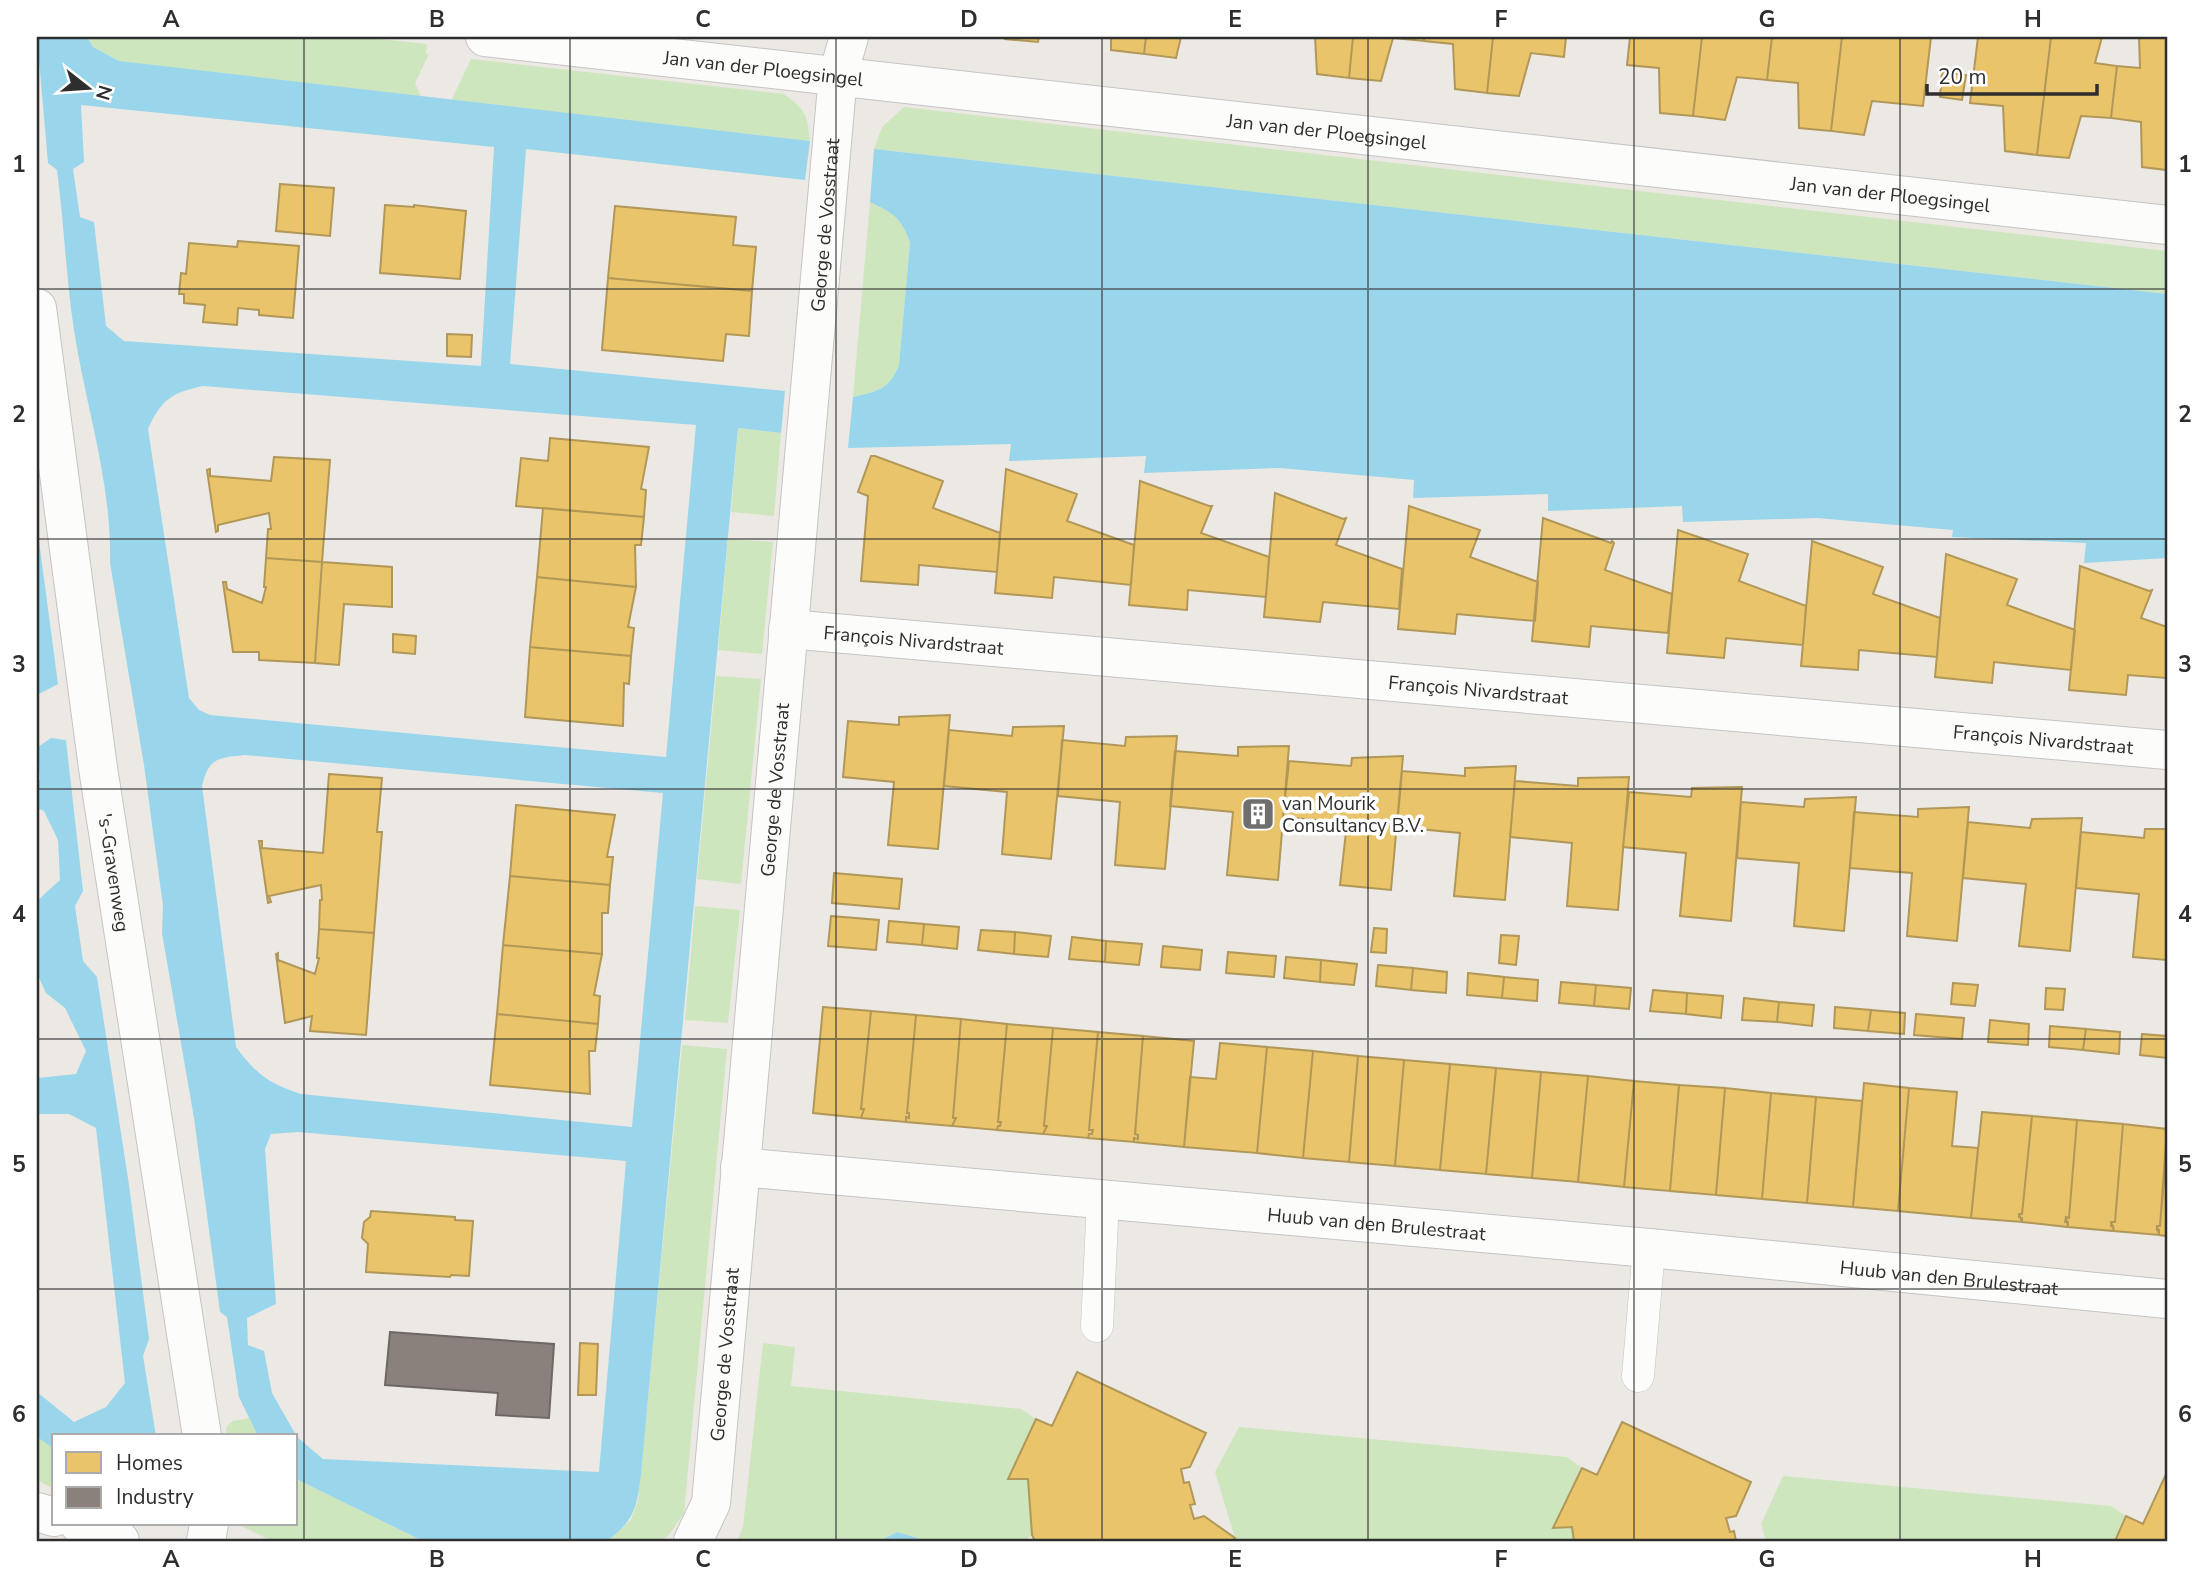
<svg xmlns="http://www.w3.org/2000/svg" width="2204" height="1578" viewBox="0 0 2204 1578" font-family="'Nunito Sans',sans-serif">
	<rect width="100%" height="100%" fill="#ece8e4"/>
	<!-- green -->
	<path fill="#cee6be" d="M87 37H361L427 44 426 54H429L415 83 422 99 119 61 93 47Z
		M471 59 784 94C805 109 808 116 810 141L451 101Z
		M904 107 2167 251V294L874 149 882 127Z
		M870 202C893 213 902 218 910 243L899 365C889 390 878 391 853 397Z
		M738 428 781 433 774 516 731 512Z
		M728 539 773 542 762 654 718 650Z
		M716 676 761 679 741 884 697 879Z
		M695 906 740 910 728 1023 685 1020Z
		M682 1045 727 1049 684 1513 669 1535 661 1541H607L631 1520 638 1501Z
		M763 1343 795 1347 791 1386 1021 1409 1036 1419 1008 1479H1028L1032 1535 1025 1541H928L897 1532 880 1541H737L743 1527Z
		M249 1418 258 1436H227L226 1427 233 1421Z
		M1239 1427 1567 1457 1582 1468 1554 1527H1572L1574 1541H1233L1235 1538 1215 1472Z
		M37 1437 54 1449V1489L37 1480Z
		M1783 1476 2111 1506 2126 1516 2115 1541H1766L1761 1524Z
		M296 1479 423 1541H272L237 1524H296Z"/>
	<!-- water -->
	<path fill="#99d6ec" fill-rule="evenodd" d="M37 37H87L93 47 119 61 810 141 805 180 526 149 510 364 785 391 781 433 738 428 641 1474C637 1507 635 1520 607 1541H423L296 1479V1436H258L239 1397 227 1317 220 1312 194 1118 162 933 163 906 144 765 110 563C112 483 86 408 74 330 66 277 64 223 57 170L48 163ZM81 105 494 147 481 366 124 341 106 326 94 222 80 217 73 169 84 162ZM203 386 696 425 666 757 210 715 199 710 189 698 148 429C162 399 171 393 203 386ZM245 755 663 793 632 1127 301 1094C268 1083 257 1075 236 1047L202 786C209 757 218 758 245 755ZM298 1132 626 1161 599 1472 323 1459 297 1437 272 1393 264 1351 248 1345 247 1318 276 1304 265 1149 271 1134Z
		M874 149 2167 294V558L2084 563 2086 543 1952 537 1953 530 1817 518 1683 522 1682 506 1548 511V494L1413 498 1414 480 1280 468 1144 473 1146 456 1009 461 1011 444 848 448 853 397C878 391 889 390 899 365L910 243C902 218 893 213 870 202Z
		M37 526 58 684 37 695Z
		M51 738 66 740 83 891 75 906 83 961 97 977 129 1185 149 1339 143 1356 156 1436H54V1449L37 1437V1392L74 1422 106 1407 125 1383 96 1128 69 1114H37V1078L76 1074 86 1051 65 1008 46 993 37 973V901L60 880 58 840 44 811 37 808V780H40L38 747Z
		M897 1532 928 1541H880Z"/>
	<!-- homes -->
	<path fill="#e9c46a" stroke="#b19758" stroke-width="2" d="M1005 37H1039L1038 42 1005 39Z
		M1111 37H1146L1144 54 1111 50Z
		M1146 37H1181L1176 58 1144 54Z
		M1315 37H1353L1349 78 1317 74Z
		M1353 37H1424V41L1393 38 1381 81 1349 78Z
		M1424 37H1493L1487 93 1455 89 1453 44 1424 41Z
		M1493 37H1566L1564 57 1531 53 1519 96 1487 93Z
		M1630 37H1702L1693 116 1660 113 1659 68 1627 65Z
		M1702 37H1772L1767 80 1737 77 1725 120 1693 116Z
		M1772 37H1842L1831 131 1799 128 1798 83 1767 80Z
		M1842 37H1931L1923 106 1872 101 1864 135 1831 131Z
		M1978 37H2051L2037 155 2005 151 2003 106 1970 103Z
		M2051 37H2102L2095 63 2117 66 2111 118 2081 116 2069 158 2037 155Z
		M2139 37H2167V170L2142 167 2141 122 2111 118 2117 66 2140 68Z
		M1942 72 1966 75 1962 100 1940 97Z
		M280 184 334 188 330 236 276 231Z
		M385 205 414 207V205L466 211 460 279 380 273Z
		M615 206 736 217 733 245 756 247 752 291 608 278Z
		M238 241 299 246 293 318 259 315V310L238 308 237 325 203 322 205 305 184 303V294H179L181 273 186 274 189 243 237 247Z
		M608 278 752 291 749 336 726 334 723 361 602 350Z
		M447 334 472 335 471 357 447 356Z
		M550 438 649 447 641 489 646 490 644 517 516 506 521 458 548 461Z
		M871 456H875L943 481 933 508 1000 533 997 572 919 565 918 585 861 581 868 496 858 492Z
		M274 457 330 460 322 562 266 558 268 529H271L269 513 218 525V531L216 532 207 470 210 469V476L271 481Z
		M1006 469 1077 494 1067 521 1134 545 1131 585 1054 577 1052 598 995 593Z
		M1140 481 1209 506H1212L1201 533 1269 557 1266 597 1188 590 1187 610 1129 605Z
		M1275 493 1343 519 1346 518 1336 545 1402 569 1399 609 1323 602 1320 622 1264 617Z
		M1409 506 1480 530 1470 557 1538 582 1535 621 1457 614 1455 634 1398 629Z
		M543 508 644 517 641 545H635L636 587 537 577Z
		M1543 518 1611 543 1612 541 1614 543 1605 570 1672 594 1668 633 1591 626 1589 647 1532 641Z
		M1678 530 1748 554 1739 581 1806 606 1803 645 1726 638 1724 658 1667 653Z
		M1812 541 1883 567 1873 594 1940 618 1937 657 1859 650 1858 670 1801 666Z
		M1946 554 2017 579 2007 605 2075 630 2071 670 1994 662 1992 683 1935 677Z
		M266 558 322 562 315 663 259 660V652H233L223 582H226L227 589 262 603 266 587H264Z
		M322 562 392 567V607L344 604 339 665 315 663Z
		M2080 566 2149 591 2152 590 2141 618 2167 627V678L2128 675 2126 695 2069 690Z
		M537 577 636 587 628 627 634 628 631 656 530 647Z
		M393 634 416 636 415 654 393 652Z
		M530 647 631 656 629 684 624 683 623 726 525 717Z
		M950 715 938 849 888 845 894 782 843 777 848 721 899 725V717Z
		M1064 726 1051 859 1002 854 1007 792 944 786 949 730 1012 736 1013 727Z
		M1177 736 1165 869 1115 865 1120 802 1058 796 1062 740 1125 746 1126 737Z
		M1289 746 1278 880 1227 875 1233 812 1170 806 1175 751 1238 756V747Z
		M1403 756 1391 890 1340 885 1347 823 1283 817 1289 761 1351 766 1352 758Z
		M1516 766 1505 900 1454 896 1460 833 1397 827 1402 771 1465 776V768Z
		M329 774 382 778 377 832H382L374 933 319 929 320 900H322L321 885 269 896 271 902 268 903 259 841H262V848L323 853Z
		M1629 777 1618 910 1567 906 1572 843 1510 837 1515 781 1578 786V778Z
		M1742 787 1731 921 1680 916 1686 853 1623 847 1629 792 1691 797 1692 788Z
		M1856 797 1844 931 1794 926 1799 863 1737 858 1741 802 1804 807 1805 799Z
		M516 805 615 815 607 857H613L610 885 510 876Z
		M1969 807 1957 941 1907 936 1912 873 1850 868 1854 812 1918 817V809Z
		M2082 818 2070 951 2019 946 2026 884 1963 878 1968 822 2030 828 2032 819Z
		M2145 829H2167V960L2133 957 2139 894 2076 888 2081 832 2144 838Z
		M834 873 902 879 899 909 832 903Z
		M510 876 610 885 608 913H602V954L503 945Z
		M831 916 879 920 876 950 828 946Z
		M889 921 924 924 922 945 887 942Z
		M924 924 959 927 957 949 922 945Z
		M1374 928 1387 929 1386 953 1371 952Z
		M319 929 374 933 366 1035 310 1031 312 1016 285 1023 276 954 278 953V960L315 974 319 958H317Z
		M981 930 1015 932 1014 954 978 950Z
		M1015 932 1051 936 1048 957 1014 954Z
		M1501 935 1519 936 1516 965 1499 963Z
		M1072 937 1106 941 1105 962 1069 959Z
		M1106 941 1142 944 1139 965 1105 962Z
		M503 945 602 954 594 995 600 996 598 1024 497 1014Z
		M1163 946 1202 950 1200 970 1161 967Z
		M1228 952 1276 956 1274 977 1226 973Z
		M1286 957 1321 960 1320 982 1284 978Z
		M1321 960 1357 964 1354 985 1320 982Z
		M1378 965 1413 968 1411 990 1376 986Z
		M1413 968 1447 972 1446 993 1411 990Z
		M1468 973 1504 977 1502 998 1467 995Z
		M1504 977 1538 980 1537 1001 1502 998Z
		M1561 982 1596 985 1594 1006 1559 1003Z
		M1953 983 1978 985 1975 1006 1951 1004Z
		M1596 985 1631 988 1629 1009 1594 1006Z
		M2046 988 2065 989 2063 1010 2045 1009Z
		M1653 990 1687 993 1686 1014 1650 1011Z
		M1687 993 1723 996 1721 1018 1686 1014Z
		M1744 998 1779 1002 1777 1022 1742 1020Z
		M1779 1002 1814 1005 1812 1026 1777 1022Z
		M823 1007 871 1011 861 1109H864L861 1118 813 1113Z
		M1835 1007 1871 1010 1868 1031 1834 1028Z
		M1871 1010 1905 1013 1904 1034 1868 1031Z
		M871 1011 916 1015 907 1113H909V1118L906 1117V1122L861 1118 864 1109H861Z
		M497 1014 598 1024 595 1051H589L590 1094 490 1085Z
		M1916 1014 1964 1018 1962 1039 1914 1035Z
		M916 1015 961 1019 953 1118H956L952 1126 906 1122V1117L909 1118V1113H907Z
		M961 1019 1007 1024 998 1122H1001L1000 1126H998L997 1130 952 1126 956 1118H953Z
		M1990 1020 2029 1024 2028 1045 1988 1042Z
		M1007 1024 1053 1028 1044 1126H1047L1043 1134 997 1130 998 1126H1000L1001 1122H998Z
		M2050 1026 2086 1029 2083 1050 2049 1047Z
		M1053 1028 1098 1032 1089 1130H1093L1092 1134H1089L1088 1138 1043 1134 1047 1126H1044Z
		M2086 1029 2120 1032 2119 1054 2083 1050Z
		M1098 1032 1143 1036 1135 1134 1138 1135V1139L1134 1138V1142L1088 1138 1089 1134H1092L1093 1130H1089Z
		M2142 1034 2167 1036V1058L2140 1055Z
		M1143 1036 1194 1041 1184 1147 1134 1142V1138L1138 1139V1135L1135 1134Z
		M1220 1043 1267 1047 1257 1153 1184 1147 1190 1077 1216 1079Z
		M1267 1047 1313 1051 1303 1158 1257 1153Z
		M1313 1051 1358 1056 1349 1162 1303 1158Z
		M1358 1056 1404 1060 1395 1166 1349 1162Z
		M1404 1060 1450 1064 1440 1170 1395 1166Z
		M1450 1064 1496 1068 1486 1174 1440 1170Z
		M1496 1068 1541 1072 1532 1178 1486 1174Z
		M1541 1072 1588 1076 1578 1182 1532 1178Z
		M1588 1076 1634 1081 1624 1187 1578 1182Z
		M1634 1081 1679 1085 1670 1191 1624 1187Z
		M1864 1083 1909 1088 1898 1211 1853 1207Z
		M1679 1085 1725 1088 1716 1195 1670 1191Z
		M1725 1088 1771 1093 1762 1199 1716 1195Z
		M1909 1088 1957 1092 1952 1146 1978 1148 1971 1218 1898 1211Z
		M1771 1093 1816 1097 1807 1203 1762 1199Z
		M1816 1097 1862 1101 1853 1207 1807 1203Z
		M1982 1112 2032 1116 2022 1214H2019L2022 1222 1971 1218Z
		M2032 1116 2077 1120 2069 1218 2066 1217 2068 1227 2022 1222V1218L2019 1217V1214H2022Z
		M2077 1120 2123 1124 2115 1222H2111L2114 1231 2068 1227V1222H2065L2066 1217 2069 1218Z
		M2123 1124 2167 1129 2160 1226H2157L2159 1235 2114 1231 2113 1226H2111V1222H2115Z
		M2167 1145V1236L2159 1235V1230H2157V1226H2160Z
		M371 1211 455 1217V1220L473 1221 469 1276 451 1275 450 1277 366 1272 368 1244 362 1238 364 1222 370 1217Z
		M580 1343 598 1344 596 1395H578Z
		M1077 1372 1206 1433 1190 1467 1181 1469 1184 1483 1189 1482 1195 1504 1190 1505 1194 1519 1204 1516 1235 1538 1232 1541H1035L1032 1535 1028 1479H1008L1036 1419 1052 1426Z
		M1622 1422 1751 1482 1736 1516 1726 1518 1730 1532 1734 1531 1736 1541H1574L1572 1527 1553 1528 1582 1468 1597 1475Z
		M2167 1472V1541H2115L2126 1516 2143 1524Z"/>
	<!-- industry -->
	<path fill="#8a817c" stroke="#6e6865" stroke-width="2" d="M390 1332 554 1344 549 1418 496 1415 498 1393 385 1385Z"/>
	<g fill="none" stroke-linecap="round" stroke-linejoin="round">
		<defs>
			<path id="lane" d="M1097 1326 1103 1200
				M1638 1376 1649 1248"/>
			<g id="street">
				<path id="s1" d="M485 37 2167 225"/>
				<path id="s2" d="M37 308 98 768 202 1436"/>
				<path id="s3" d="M788 629 2167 750"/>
				<path id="s4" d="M740 1167 1649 1248 2167 1299"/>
				<path d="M37 1512 54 1517"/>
				<path d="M79 1524 120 1541"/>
				<path d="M206 1541 209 1524"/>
				<path id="s5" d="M693 1541 711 1503 838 75 849 37"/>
			</g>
		</defs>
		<!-- lane casing -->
		<use href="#lane" stroke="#c5c4c5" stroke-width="33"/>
		<!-- street casing -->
		<use href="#street" stroke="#c5c4c5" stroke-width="40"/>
		<!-- lane -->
		<use href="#lane" stroke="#fcfcfb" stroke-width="32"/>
		<!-- street -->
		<use href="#street" stroke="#fcfcfb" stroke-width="38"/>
	</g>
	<!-- grid -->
	<path fill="none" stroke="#2e2e2e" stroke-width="2" stroke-opacity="0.55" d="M304 37V1541M570 37V1541M836 37V1541M1102 37V1541M1368 37V1541M1634 37V1541M1900 37V1541M37 289H2167M37 539H2167M37 789H2167M37 1039H2167M37 1289H2167"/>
	<!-- icons -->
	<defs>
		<symbol id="building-square" viewBox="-11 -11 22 22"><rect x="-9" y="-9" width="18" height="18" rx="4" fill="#706f6e" stroke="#fff"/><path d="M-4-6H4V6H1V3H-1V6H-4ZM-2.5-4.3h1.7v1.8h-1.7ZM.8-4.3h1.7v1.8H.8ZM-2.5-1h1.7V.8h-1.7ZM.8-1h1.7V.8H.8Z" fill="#fff"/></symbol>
	</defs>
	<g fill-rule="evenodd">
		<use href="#building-square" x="1239" y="795" width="38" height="38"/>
	</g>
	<g text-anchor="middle" stroke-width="7" stroke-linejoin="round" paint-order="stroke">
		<!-- street labels -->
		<g font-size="19" fill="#2e2e2e" stroke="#fff">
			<text dy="7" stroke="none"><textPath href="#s1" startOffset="280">Jan van der Ploegsingel</textPath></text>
			<text dy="7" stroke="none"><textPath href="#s1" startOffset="847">Jan van der Ploegsingel</textPath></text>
			<text dy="7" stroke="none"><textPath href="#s1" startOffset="1414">Jan van der Ploegsingel</textPath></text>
			<text dy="7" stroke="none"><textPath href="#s5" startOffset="1325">George de Vosstraat</textPath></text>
			<text dy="7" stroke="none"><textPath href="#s3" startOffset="126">François Nivardstraat</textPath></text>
			<text dy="7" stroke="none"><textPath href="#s3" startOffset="693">François Nivardstraat</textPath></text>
			<text dy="7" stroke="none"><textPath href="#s3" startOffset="1260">François Nivardstraat</textPath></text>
			<text dy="7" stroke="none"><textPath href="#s5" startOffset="758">George de Vosstraat</textPath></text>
			<text dy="7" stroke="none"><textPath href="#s2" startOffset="570">'s-Gravenweg</textPath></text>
			<text dy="7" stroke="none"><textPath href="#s4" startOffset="639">Huub van den Brulestraat</textPath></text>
			<text dy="7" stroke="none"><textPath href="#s4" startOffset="1214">Huub van den Brulestraat</textPath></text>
			<text dy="7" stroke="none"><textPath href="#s5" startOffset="191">George de Vosstraat</textPath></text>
		</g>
		<!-- poi labels -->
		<g font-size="19" fill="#2e2e2e" stroke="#fff" text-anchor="start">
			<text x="1282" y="810">van Mourik<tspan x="1282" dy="22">Consultancy B.V.</tspan></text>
		</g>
	</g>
	<!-- border -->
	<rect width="2204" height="1578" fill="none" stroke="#ffffff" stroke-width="77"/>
	<!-- legend -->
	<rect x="52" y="1434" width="245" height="91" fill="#ffffff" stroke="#ababab" stroke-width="2"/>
	<rect x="66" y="1452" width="35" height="21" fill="#e9c46a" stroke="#ababab" stroke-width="2"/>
	<text x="116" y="1470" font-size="21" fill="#2e2e2e">Homes</text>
	<rect x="66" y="1487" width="35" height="21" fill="#8a817c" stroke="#ababab" stroke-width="2"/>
	<text x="116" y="1504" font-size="21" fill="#2e2e2e">Industry</text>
	<!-- north arrow -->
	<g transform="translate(88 88) rotate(107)" stroke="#ffffff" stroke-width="5" paint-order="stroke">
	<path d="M0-5L12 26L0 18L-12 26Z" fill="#2e2e2e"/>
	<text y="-10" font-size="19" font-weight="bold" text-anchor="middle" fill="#2e2e2e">N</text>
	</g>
	<!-- scale -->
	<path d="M1927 84v10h170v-10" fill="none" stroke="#2e2e2e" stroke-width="3.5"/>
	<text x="1938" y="84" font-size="21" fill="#2e2e2e" stroke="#ffffff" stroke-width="5" paint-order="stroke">20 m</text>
	<rect x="38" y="38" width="2128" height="1502" fill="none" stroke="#2e2e2e" stroke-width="2.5"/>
	<g font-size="23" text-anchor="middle" font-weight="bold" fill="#2e2e2e">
		<text x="171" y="27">A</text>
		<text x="437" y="27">B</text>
		<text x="703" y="27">C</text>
		<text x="969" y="27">D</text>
		<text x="1235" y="27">E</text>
		<text x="1501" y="27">F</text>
		<text x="1767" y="27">G</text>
		<text x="2033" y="27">H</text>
		<text x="19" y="172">1</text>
		<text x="2185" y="172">1</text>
		<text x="19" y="422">2</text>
		<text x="2185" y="422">2</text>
		<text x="19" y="672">3</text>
		<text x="2185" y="672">3</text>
		<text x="19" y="922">4</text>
		<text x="2185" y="922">4</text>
		<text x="19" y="1172">5</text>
		<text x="2185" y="1172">5</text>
		<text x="19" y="1422">6</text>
		<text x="2185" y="1422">6</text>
		<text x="171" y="1567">A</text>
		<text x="437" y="1567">B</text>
		<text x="703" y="1567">C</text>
		<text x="969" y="1567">D</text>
		<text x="1235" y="1567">E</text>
		<text x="1501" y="1567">F</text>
		<text x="1767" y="1567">G</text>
		<text x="2033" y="1567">H</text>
	</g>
</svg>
